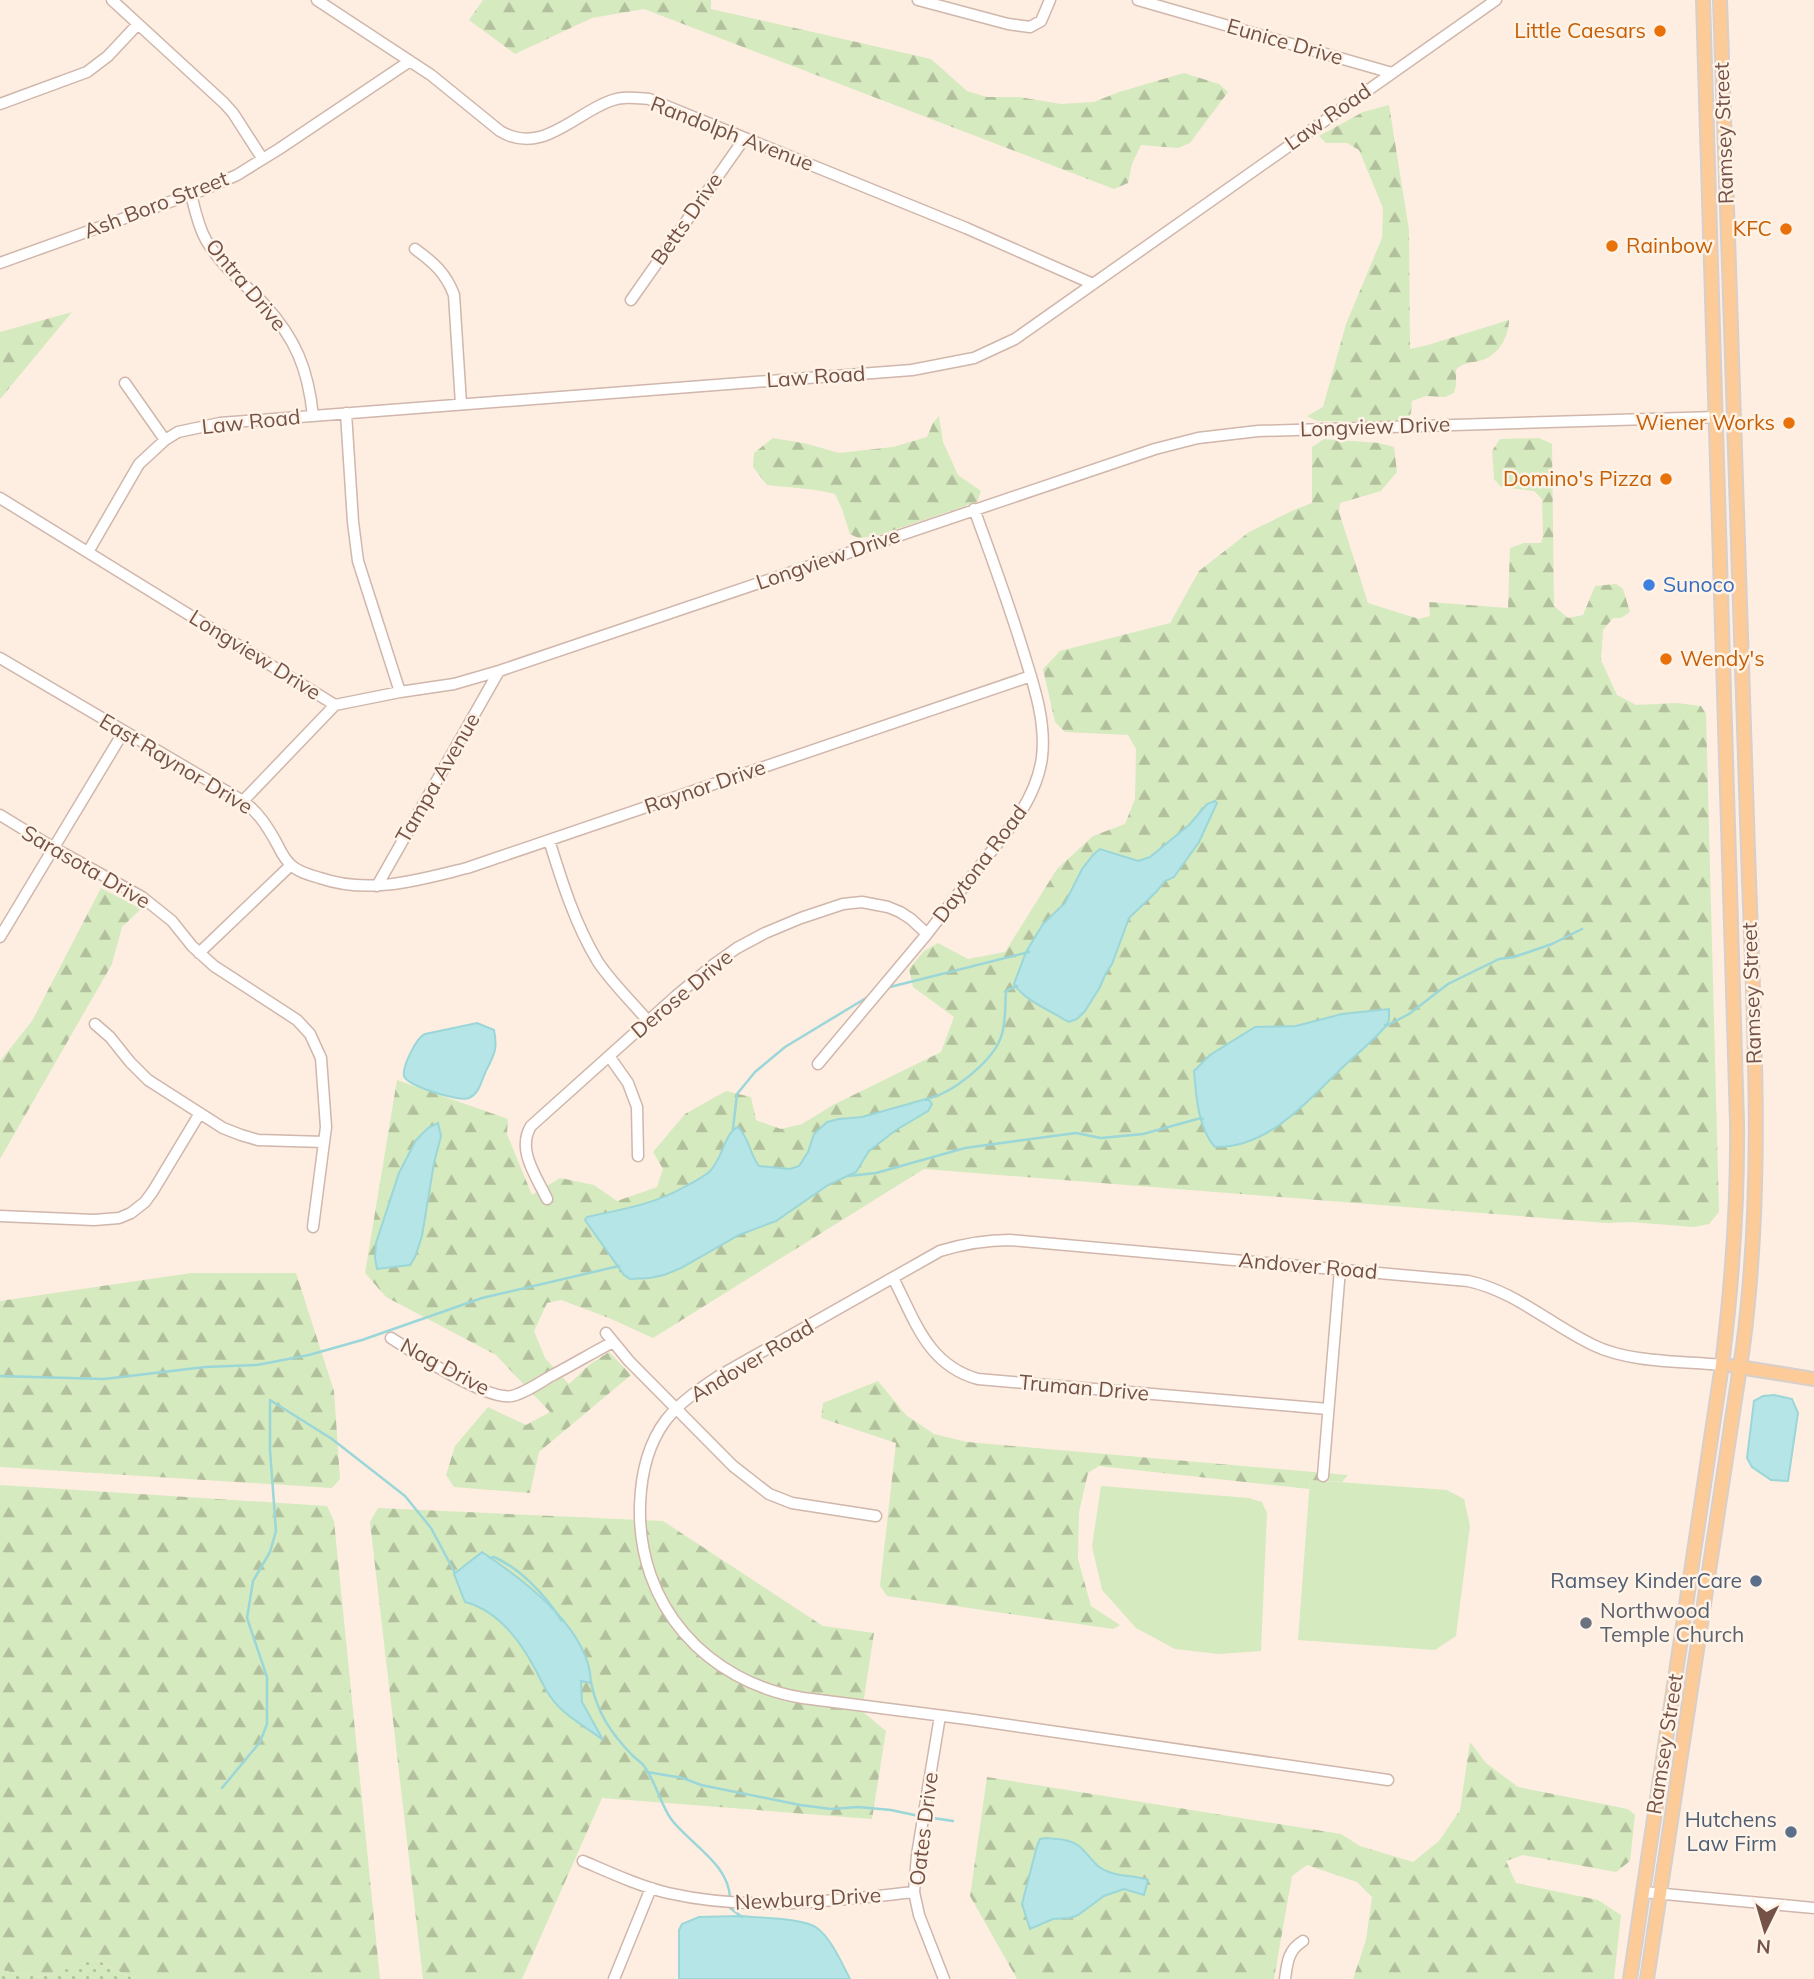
<svg xmlns="http://www.w3.org/2000/svg" width="1814" height="1979" viewBox="0 0 1814 1979" font-family="Mulish,sans-serif">
	<defs>
		<pattern id="forest-firs" width="22" height="20" patternUnits="userSpaceOnUse" patternTransform="scale(1.75)"><rect width="22" height="20" fill="#d6eabf"/><path d="M5 1l3.5 6h-7zM16 11l3.5 6h-7z" fill="#b2c09d"/></pattern>
		<pattern id="park-dots" width="8" height="8" patternUnits="userSpaceOnUse" patternTransform="scale(1.75)"><rect width="8" height="8" fill="#d6eabf"/><path d="M2 2h.1M6 6h.1" fill="none" stroke="#b2c09d" stroke-width="1.8" stroke-linecap="round"/></pattern>
	</defs>
	<rect width="100%" height="100%" fill="#fdeee1"/>
	<!-- green -->
	<path fill="#d6eabf" d="M1310 1480 1447 1490 1464 1499 1470 1526 1456 1636 1435 1650 1298 1640Z
		M1101 1486 1249 1498 1262 1502 1267 1513 1261 1651 1218 1654 1175 1649 1136 1628 1102 1590 1092 1546Z"/>
	<!-- forest -->
	<path fill="url(#forest-firs)" d="M483 0H711V9L931 59 967 91 987 97H1019L1061 104 1094 102 1119 92 1184 73 1219 84 1228 92 1190 143 1178 148 1141 145 1132 164 1128 183 1114 189 644 9 592 18 515 54 469 20Z
		M1389 105 1409 230 1410 349 1428 345 1509 320C1509 334 1501 351 1487 358 1476 364 1465 360 1456 370V385L1454 393 1445 397 1426 396 1412 401 1411 413 1406 422 1317 421 1307 416 1323 407 1346 324 1382 238 1383 208 1359 150 1347 143H1326L1319 136 1363 112Z
		M72 312 0 399V332Z
		M939 416 943 442 958 475 981 491 977 502 876 536 858 538 850 534 842 509 835 494C812 488 790 488 767 485L753 467 754 453 773 438 808 444 839 453 893 447 927 437 933 423Z
		M1539 438 1552 444 1554 606 1568 618 1583 615 1595 586 1616 584 1623 589 1630 612 1621 618H1613L1603 630 1601 660 1617 695 1636 705 1677 703 1701 706 1706 714 1719 1212 1709 1224 1694 1227 1630 1222 1607 1223 924 1169 653 1338 609 1318 561 1300 547 1303 534 1331 545 1358 569 1384 589 1365 609 1352 631 1375 539 1452 530 1493 454 1487 446 1475 455 1446 488 1407 526 1425 550 1412 496 1355 386 1297 365 1273 397 1080 508 1119 507 1134 532 1195 560 1178 594 1185 617 1201 657 1187 663 1169 653 1152 685 1114 726 1091 751 1097 756 1120 781 1129 802 1124 833 1105 941 1052 954 1017 913 987 909 969 924 951 938 943 968 959 1005 952 1057 869 1093 836 1125 824 1135 799 1136 749 1128 735 1065 732 1055 722 1043 669 1060 651 1170 623 1199 571 1249 532 1294 510 1312 503V447L1324 439 1379 443 1394 447 1397 472 1381 491 1340 503 1339 512 1368 603 1419 619 1430 616 1429 602 1508 608 1510 548 1524 543H1541L1543 536 1542 499 1534 491 1501 487 1494 479 1492 451 1500 439Z
		M101 888 141 909 122 927 112 964 0 1159V1061L32 1021Z
		M191 1273H296L334 1391 340 1479 332 1488 0 1467V1301Z
		M878 1381 906 1415 934 1434 967 1442 1348 1475 1342 1482 1310 1480 1309 1489 1099 1466 1088 1473 1079 1512 1078 1559 1091 1606 1120 1625 1113 1629 887 1596 880 1586 896 1443 821 1418 823 1403Z
		M0 1485 327 1506 334 1521 380 1979H134L95 1959 41 1977 0 1970Z
		M378 1508 663 1521 823 1626 874 1633 862 1711 886 1731 872 1819 602 1798 522 1979H423L370 1522Z
		M1470 1742 1486 1763 1518 1787 1628 1809 1635 1815 1630 1861 1616 1872 1523 1855 1506 1861 1516 1883 1598 1900 1621 1915 1614 1979H1353L1366 1940 1372 1897 1357 1882 1307 1865 1292 1876 1274 1979H1017L970 1896 987 1777 1341 1834 1360 1846 1413 1862 1439 1841 1460 1810Z"/>
	<!-- park -->
	<path fill="url(#park-dots)" d="M95 1959 134 1979H0V1970L41 1977Z"/>
	<!-- water -->
	<path fill="#b5e5e6" stroke="#9bd6d8" stroke-width="2" d="M1215 801 1217 803 1199 842 1174 877 1165 881 1156 892 1129 918 1112 964 1105 975 1100 987 1085 1011 1077 1019 1069 1022 1065 1020C1049 1010 1024 1000 1014 984L1026 952 1043 924 1065 903 1082 869 1093 855 1100 849 1138 861 1150 857 1189 825 1207 804Z
		M1389 1009V1020L1386 1026C1373 1041 1358 1053 1343 1067 1307 1101 1269 1148 1215 1147 1198 1129 1196 1095 1194 1071L1210 1055 1255 1027 1296 1026 1342 1014Z
		M477 1023 494 1030C498 1049 494 1055 486 1071 481 1081 480 1093 469 1098 459 1102 407 1086 404 1076 402 1066 417 1037 425 1034Z
		M926 1099 930 1101 932 1104 928 1111 896 1130 869 1151 856 1172 828 1185 776 1221 739 1235 681 1268 664 1275 650 1278 630 1279 624 1275 585 1220 587 1217C623 1209 653 1205 686 1186 694 1182 702 1178 709 1172 723 1159 724 1133 738 1127 749 1137 750 1155 759 1166L790 1169 799 1166 808 1152 814 1134 827 1122 839 1119 862 1117Z
		M438 1123 441 1136 434 1163 422 1236 415 1257 410 1265 377 1269 375 1258 376 1243 399 1173 416 1140 428 1128Z
		M1774 1395 1792 1399 1798 1413 1788 1481 1771 1480 1752 1467 1747 1458 1754 1401 1763 1396Z
		M482 1552C524 1580 590 1629 591 1683L581 1681 582 1702 603 1740C589 1729 572 1720 560 1708 547 1696 542 1681 534 1667 519 1639 496 1610 465 1602L454 1574Z
		M1046 1838C1057 1839 1070 1839 1079 1846 1090 1855 1094 1867 1109 1872 1121 1877 1134 1875 1148 1880L1144 1895 1124 1889 1104 1896 1078 1915 1070 1918 1053 1919 1030 1929 1022 1904 1037 1846 1040 1839Z
		M741 1916C758 1918 804 1918 817 1928 831 1938 842 1964 850 1979H679V1930L682 1924 699 1917Z"/>
	<g fill="none" stroke-linecap="round" stroke-linejoin="round">
		<!-- stream -->
		<path stroke="#9bd6d8" stroke-width="2.5" d="M886 988 1029 952
			M1385 1025 1386 1026 1409 1014 1448 984 1499 959 1514 957 1552 944 1582 929
			M926 1100V1099C952 1094 995 1060 1002 1034 1006 1020 1005 1005 1006 991L1017 986
			M733 1129 737 1094 755 1072 785 1047 871 995
			M848 1176 876 1173 965 1148 1076 1133 1101 1138 1143 1134 1201 1118 1203 1119
			M0 1376 104 1379 205 1367 257 1365 309 1355 362 1340 482 1298 619 1266
			M270 1400 332 1439 405 1496 431 1528 455 1573
			M490 1558 494 1557C521 1569 546 1596 562 1621
			M591 1682C597 1713 611 1733 632 1755 636 1759 641 1762 644 1766 656 1782 660 1803 671 1819 690 1844 729 1864 730 1898
			M647 1772 683 1778 701 1785 800 1805 831 1809 858 1807 891 1810 919 1816
			M222 1788 260 1742 267 1724V1677L247 1618 253 1581 270 1552 276 1531 270 1450V1400
			M926 1817 953 1821
			M730 1905V1908L742 1917"/>
		<defs>
			<path id="minor" d="M112 0 224 103 233 113 262 158
				M317 0 431 75 500 131C541 156 574 114 610 101 623 96 636 98 649 99L966 228 1093 284
				M918 0 1008 24 1030 27 1041 21 1050 0
				M1138 0 1392 73
				M0 104 87 72 108 56 138 24
				M191 194C195 210 198 226 206 240 221 266 244 283 264 304 296 339 308 369 313 416
				M415 249C433 262 446 273 454 295L461 404
				M0 263 203 190 237 175 279 149 410 61
				M631 300 744 139
				M125 383 165 440
				M346 413 353 522 358 561 400 692
				M0 498 335 705 400 692 454 684 499 671 1155 449 1198 438 1258 431 1716 417
				M88 552 139 464 165 440 178 432 220 423 912 370 974 358 1015 339 1496 0
				M0 658 243 801C258 812 267 826 276 842 280 850 284 859 291 865 298 872 310 875 320 878 370 895 418 880 467 868L1031 676
				M243 801 335 705
				M0 815 54 848 142 897 172 921 192 946 214 966 297 1020 310 1034 321 1058 326 1127 313 1227
				M549 840C562 882 575 924 598 962 612 983 632 1002 648 1021
				M377 886 499 671
				M0 937 124 731
				M199 953 291 865
				M95 1024 110 1037 130 1062 148 1080 223 1128 241 1135 258 1140 324 1142
				M609 1056 628 1083 637 1107 638 1156
				M818 1064 927 934 1015 821C1028 802 1039 781 1042 757 1046 723 1035 689 1025 657 1010 607 992 558 974 509
				M547 1199C537 1177 516 1150 531 1126L676 996 713 965 737 948 765 933 801 918 843 904 862 902 888 907 900 912 911 919 927 934
				M0 1216 94 1220 119 1218 131 1213 145 1202 153 1191 200 1113
				M893 1278C915 1320 927 1365 978 1379L1328 1409
				M606 1333 629 1361 733 1466 769 1494 792 1503 876 1516
				M391 1338C414 1353 487 1401 512 1396 525 1393 539 1383 551 1376 572 1365 592 1353 613 1342
				M1323 1476 1340 1269
				M940 1716 917 1855 914 1892 919 1915 944 1979
				M1388 1780 967 1719 803 1698C706 1682 637 1605 640 1505 641 1475 647 1445 666 1420 680 1402 701 1388 719 1376L940 1251C963 1244 985 1240 1010 1240L1468 1281C1515 1291 1551 1325 1593 1345 1630 1363 1681 1361 1722 1365
				M583 1861C611 1873 639 1886 668 1893 751 1912 831 1901 914 1892
				M1643 1892 1814 1908
				M614 1979 651 1888
				M1285 1979C1287 1963 1288 1950 1303 1941"/>
			<path id="major" d="M1733 1366 1814 1379
				M1630 1979 1722 1365C1732 1284 1738 1204 1737 1122L1703 0
				M1647 1979 1743 1347C1766 1172 1752 995 1747 819 1739 546 1729 273 1720 0"/>
		</defs>
		<!-- minor casing -->
		<use href="#minor" stroke="#d0b6ab" stroke-width="13"/>
		<!-- major casing -->
		<use href="#major" stroke="#d8cfcb" stroke-width="16"/>
		<!-- minor -->
		<use href="#minor" stroke="#fff" stroke-width="10"/>
		<!-- major -->
		<use href="#major" stroke="#fdcb97" stroke-width="12"/>
	</g>
	<!-- markers -->
	<g fill="#e8710a" stroke="#fff3e7" stroke-width="2.5">
		<circle cx="1660" cy="31" r="7"/>
		<circle cx="1786" cy="229" r="7"/>
		<circle cx="1612" cy="246" r="7"/>
		<circle cx="1789" cy="423" r="7"/>
		<circle cx="1666" cy="479" r="7"/>
		<circle cx="1666" cy="659" r="7"/>
	</g>
	<circle fill="#3f7fe0" stroke="#fff3e7" stroke-width="2.5" cx="1649" cy="585" r="7"/>
	<g fill="#5c6f8a" stroke="#fff3e7" stroke-width="2.5">
		<circle cx="1756" cy="1581" r="7"/>
		<circle cx="1791" cy="1832" r="7"/>
	</g>
	<circle fill="#6b7280" stroke="#fff3e7" stroke-width="2.5" cx="1586" cy="1623" r="7"/>
	<g text-anchor="middle" stroke-width="5" stroke-linejoin="round" paint-order="stroke">
		<!-- food labels -->
		<g font-size="21" fill="#c56008" stroke="#fff3e7" text-anchor="end">
			<text x="1646" y="38">Little Caesars</text>
			<text x="1772" y="236">KFC</text>
			<text x="1626" y="253" text-anchor="start">Rainbow</text>
			<text x="1775" y="430">Wiener Works</text>
			<text x="1652" y="486">Domino's Pizza</text>
			<text x="1680" y="666" text-anchor="start">Wendy's</text>
		</g>
		<!-- street labels -->
		<g font-size="21" fill="#745247" stroke="#fff3e7">
			<text transform="translate(1285 42) rotate(16)" y="7">Eunice Drive</text>
			<text transform="translate(1328 117) rotate(-35)" y="7">Law Road</text>
			<text transform="translate(1724 133) rotate(-92)" y="7">Ramsey Street</text>
			<text transform="translate(732 134) rotate(21)" y="7">Randolph Avenue</text>
			<text transform="translate(156 205) rotate(-21)" y="7">Ash Boro Street</text>
			<text transform="translate(687 219) rotate(-55)" y="7">Betts Drive</text>
			<text transform="translate(246 285) rotate(50)" y="7">Ontra Drive</text>
			<text transform="translate(816 377) rotate(-4)" y="7">Law Road</text>
			<text transform="translate(251 422) rotate(-6)" y="7">Law Road</text>
			<text transform="translate(1375 427) rotate(-2)" y="7">Longview Drive</text>
			<text transform="translate(828 559) rotate(-19)" y="7">Longview Drive</text>
			<text transform="translate(255 655) rotate(32)" y="7">Longview Drive</text>
			<text transform="translate(176 764) rotate(31)" y="7">East Raynor Drive</text>
			<text transform="translate(438 778) rotate(-60)" y="7">Tampa Avenue</text>
			<text transform="translate(705 787) rotate(-19)" y="7">Raynor Drive</text>
			<text transform="translate(980 864) rotate(-53)" y="7">Daytona Road</text>
			<text transform="translate(86 867) rotate(30)" y="7">Sarasota Drive</text>
			<text transform="translate(1752 993) rotate(-92)" y="7">Ramsey Street</text>
			<text transform="translate(682 994) rotate(-40)" y="7">Derose Drive</text>
			<text transform="translate(1308 1266) rotate(5)" y="7">Andover Road</text>
			<text transform="translate(752 1361) rotate(-31)" y="7">Andover Road</text>
			<text transform="translate(445 1367) rotate(28)" y="7">Nag Drive</text>
			<text transform="translate(1084 1388) rotate(5)" y="7">Truman Drive</text>
			<text transform="translate(1665 1744) rotate(-81)" y="7">Ramsey Street</text>
			<text transform="translate(924 1829) rotate(-83)" y="7">Oates Drive</text>
			<text transform="translate(808 1899) rotate(-3)" y="7">Newburg Drive</text>
		</g>
		<!-- shop labels -->
		<g font-size="21" fill="#366cbe" stroke="#fff3e7" text-anchor="start">
			<text x="1663" y="592">Sunoco</text>
		</g>
		<!-- service labels -->
		<g font-size="21" fill="#4e5e75" stroke="#fff3e7" text-anchor="end">
			<text x="1742" y="1588">Ramsey KinderCare</text>
			<text x="1777" y="1827">Hutchens<tspan x="1777" dy="24">Law Firm</tspan></text>
		</g>
		<!-- worship labels -->
		<g font-size="21" fill="#5b616d" stroke="#fff3e7" text-anchor="start">
			<text x="1600" y="1618">Northwood<tspan x="1600" dy="24">Temple Church</tspan></text>
		</g>
	</g>
	<!-- north arrow -->
	<g transform="translate(1765 1930) rotate(185)" stroke="#fff3e7" stroke-width="5" paint-order="stroke">
	<path d="M0-5L12 26L0 18L-12 26Z" fill="#745247"/>
	<text y="-10" font-size="19" font-weight="bold" text-anchor="middle" fill="#745247">N</text>
	</g>
</svg>
